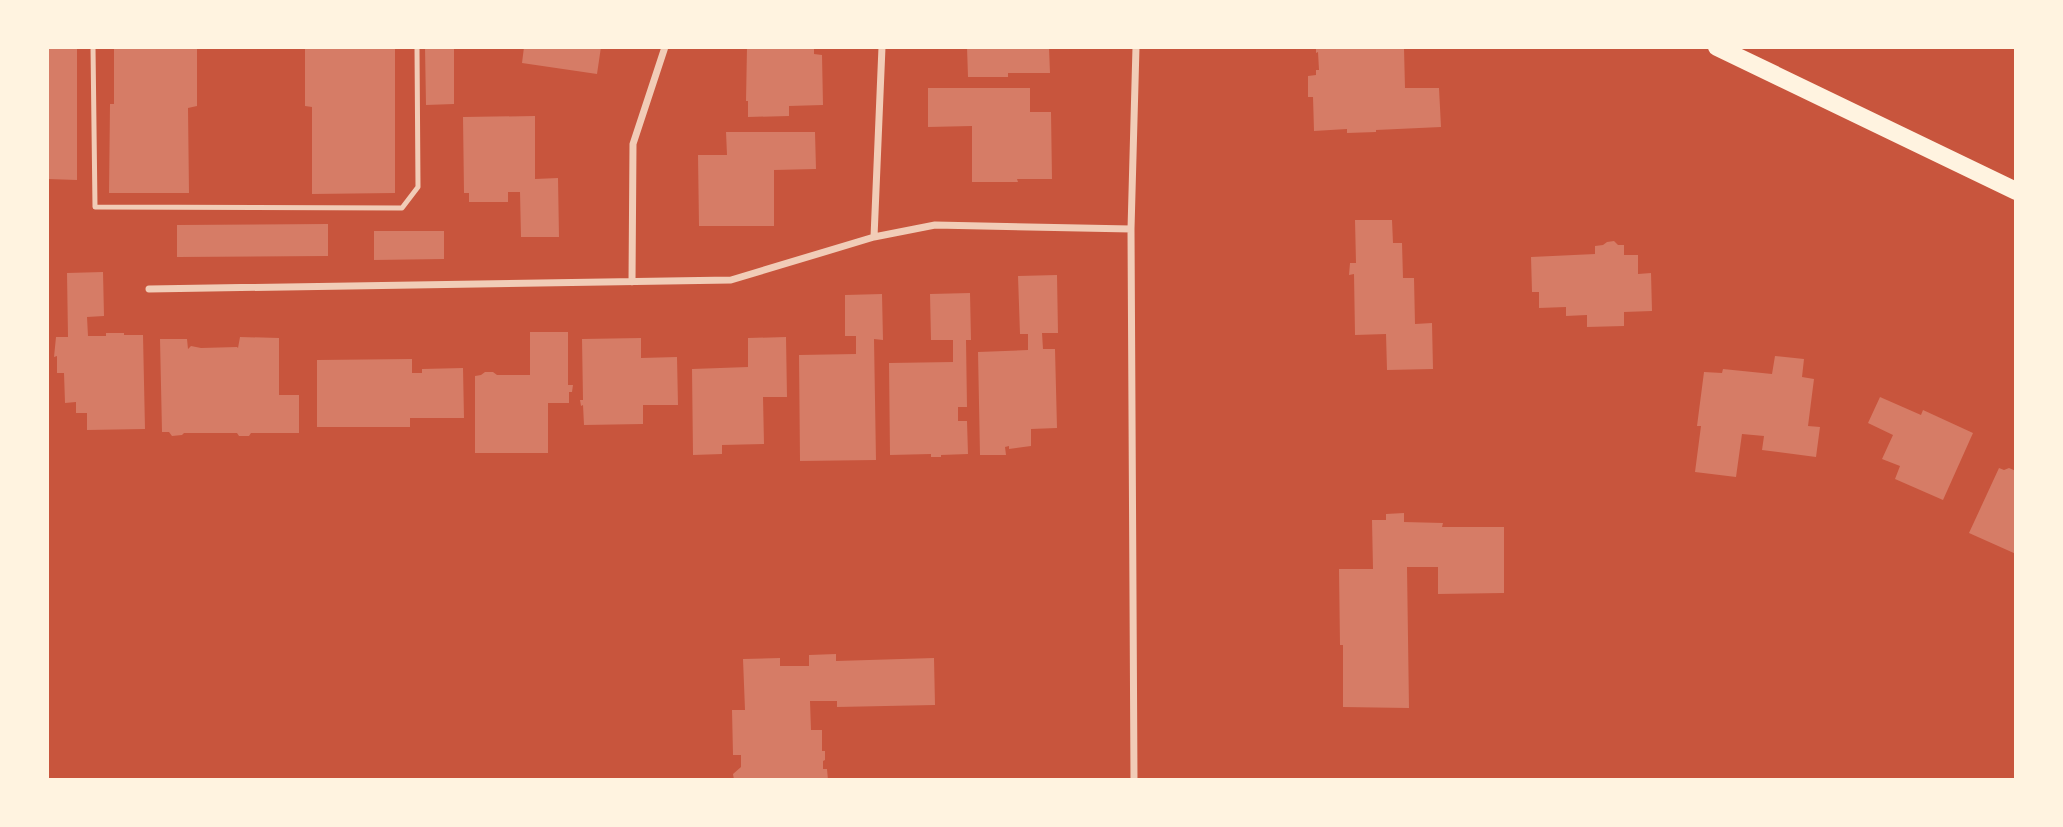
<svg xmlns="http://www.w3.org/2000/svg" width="2063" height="827" viewBox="0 0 2063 827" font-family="Overpass,sans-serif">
	<rect width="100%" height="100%" fill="#c8553d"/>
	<!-- building -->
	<path fill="#d67c66" d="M48 47H77V180L48 179Z
		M114 47H197V106L188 108 189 193H109L110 104H114Z
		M305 47H395V193L312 194V107L305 106Z
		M425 47H454V104L426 105Z
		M524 47H601L597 74 522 63Z
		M747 47H814V54L822 55 823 105 789 106V116L748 117V101H746Z
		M967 47H1049L1050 73H1008V77H968Z
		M1316 47 1404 48 1405 88H1439L1441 127 1376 130V132L1347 133V129L1314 131 1313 97H1308V76L1316 75V70H1319L1318 52 1316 53Z
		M928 88H1030V112H1051L1052 179H1017L1018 182H972V126L928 127Z
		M535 116V179L558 178 559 237H521L520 192H508V202H469V193H464L463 117Z
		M726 132H815L816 169 774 170V226H699L698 155H727Z
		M1355 220H1392L1393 243H1402L1403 278H1414L1415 324 1432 323 1433 369 1387 370 1386 334 1355 335 1354 274 1349 275 1350 263H1356Z
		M328 224V256L177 257V225Z
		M374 231H444V259L374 260Z
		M1614 241 1618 245H1624V255H1638V274L1651 273 1652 311 1624 312V326L1587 327V315L1566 316V307L1539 308V292H1532L1531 257 1595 254V246L1603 245 1607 242Z
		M103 272 104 316 87 317 88 336H106V333H124V335H143L145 429 87 430V413H76V402L65 403 64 373H57V356L54 357 56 337H68L67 273Z
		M1057 275 1058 333H1042L1043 349H1055L1057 428 1031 429V446L1009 449V446L1005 447 1006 455H980L978 352 1028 350V334H1020L1018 276Z
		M970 293 971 340H966L967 407H958V421H967L968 454 941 455V457H931V454L890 455 889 363 953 362V340H931L930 294Z
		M882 294 883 340 874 339 876 460 800 461 799 355 856 354V336H845V295Z
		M530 332H568V385H573L572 392H569V403H548V453H475V376L481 375 485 372H493L497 375H530Z
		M240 337 279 338V395H299V433H251L249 436H239L237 433H184L182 435 172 436 169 432H162L160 339H187L188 349 191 346 201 348 237 347 238 348Z
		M786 337 787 397H763L764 444 722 445V454L693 455 692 369 748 367V338Z
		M641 338V358L677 357 678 405H643V424L584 425 583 405 581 406 580 400H583L582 339Z
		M1775 356 1804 359 1802 377 1814 379 1808 426 1820 427 1816 457 1762 450 1764 436 1742 434 1736 477 1695 472 1701 426H1697L1704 372 1722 373 1723 369 1772 374Z
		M412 359V373H422V369L463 368 464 418H410V427H317V360Z
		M1880 397 1921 415 1923 410 1973 433 1943 500 1895 479 1900 466 1882 459 1893 435 1868 423Z
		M1999 468 2004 470 2009 468 2016 471V554L1969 533Z
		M1404 513V522L1443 523 1442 527H1504V593L1438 594V567H1407L1409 708 1343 707V645H1340L1339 569H1373L1372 520H1386V514Z
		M836 654V661L934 658 935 705 837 707V701H810L811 730H822V751H825V760L823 761V769H827L828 780H734L733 774 741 767V755H733L732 710H745L743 659 780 658V666H809V655Z"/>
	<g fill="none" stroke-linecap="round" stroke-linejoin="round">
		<!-- service -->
		<path stroke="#f1ccb7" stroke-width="5" d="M93 47 95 207 402 208 418 187 417 47"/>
		<!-- minor -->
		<path stroke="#f1ccb7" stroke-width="7" d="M874 237 882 47
			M632 282 633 144 665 47
			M149 289 731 280 874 237 935 225 1131 229
			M1134 780 1131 229 1136 47"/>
		<!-- primary -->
		<path stroke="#fff3e0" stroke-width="18" d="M1717 47 2016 191"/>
	</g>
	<!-- border -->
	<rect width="2063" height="827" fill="none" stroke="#fff3e0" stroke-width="98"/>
</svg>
